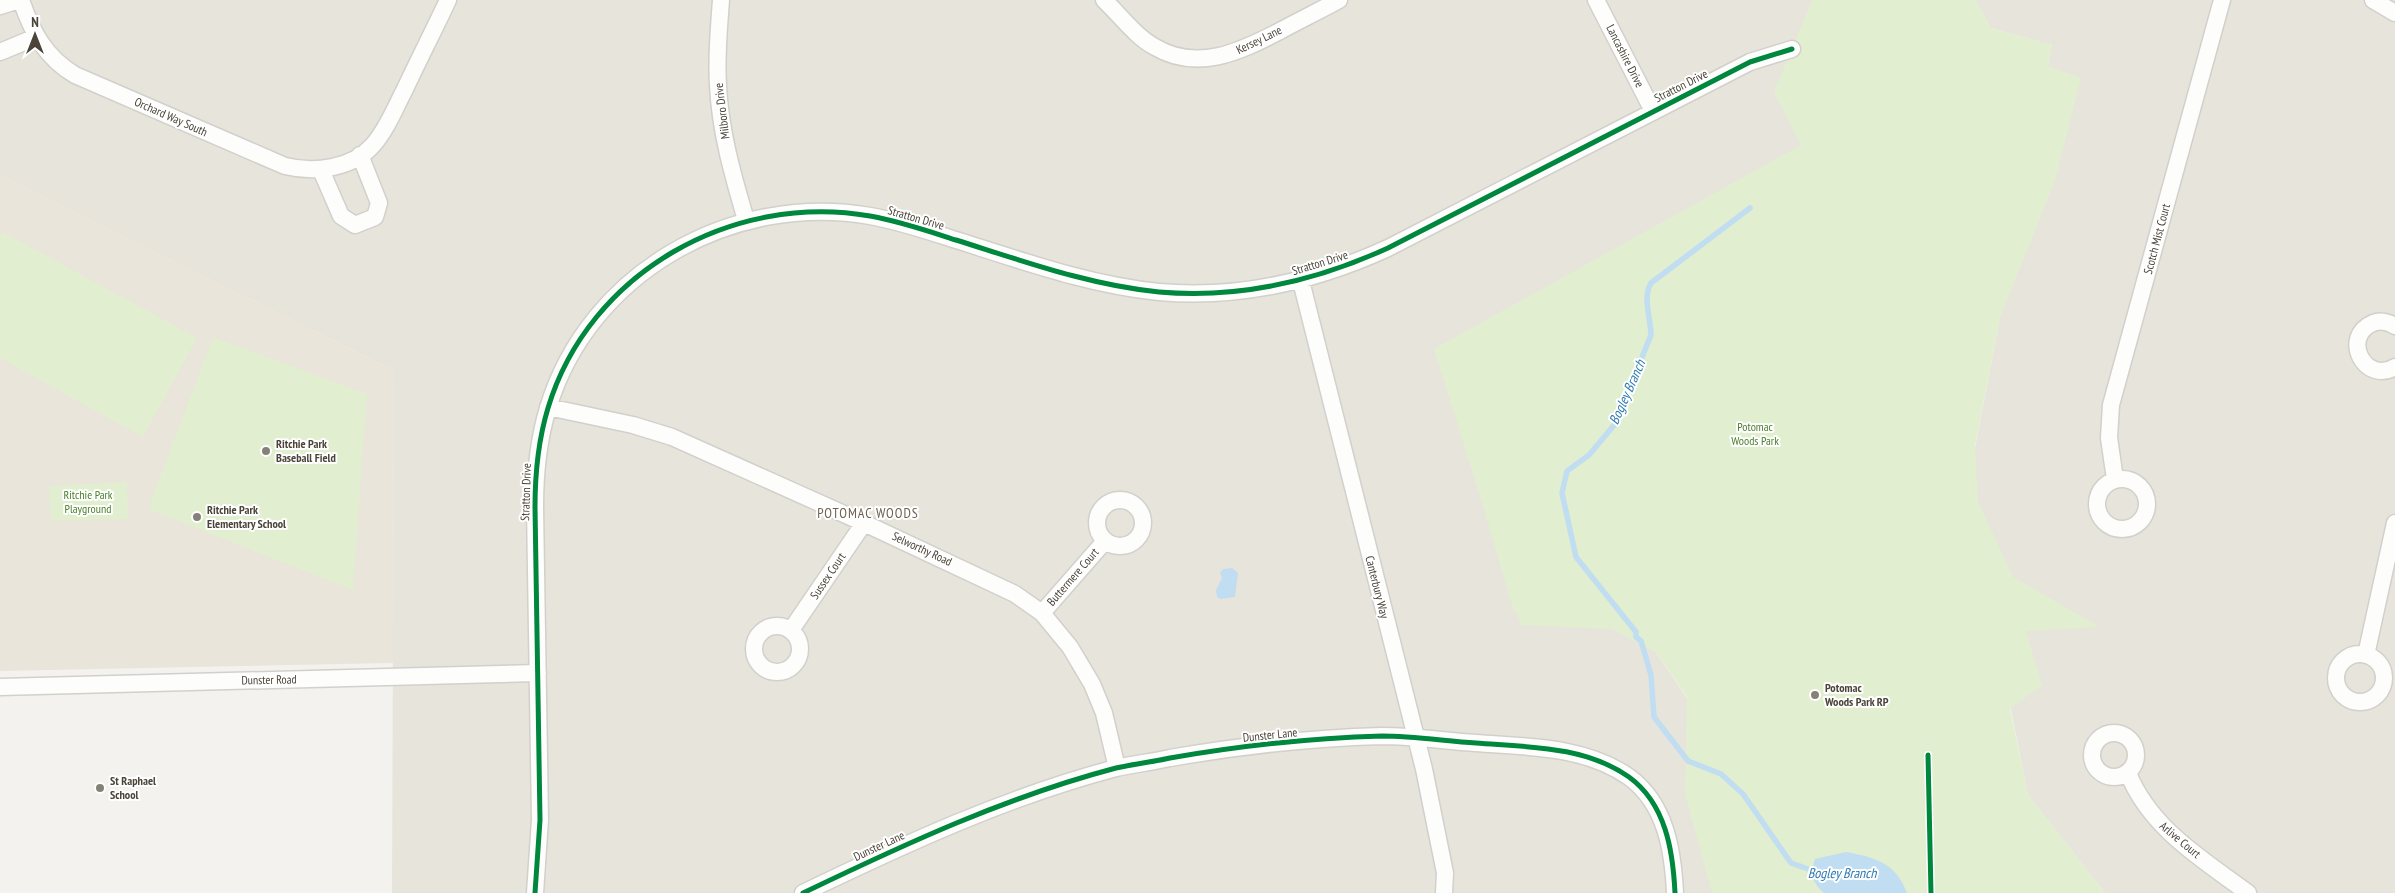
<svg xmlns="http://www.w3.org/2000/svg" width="2395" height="893" viewBox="0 0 2395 893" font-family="'PT Sans Narrow',sans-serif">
	<rect width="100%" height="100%" fill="#f4f2ee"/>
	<!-- residential -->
	<path fill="#e7e4dc" d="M0 0H1898L1629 612 1691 704 1763 893H392L394 371 0 175Z
		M1975 0H2395V893H2105L2028 795 1967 490 2052 45 1991 28Z"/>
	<!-- education -->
	<path fill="#eae5da" d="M0 175 394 371 393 663 0 671Z"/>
	<!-- green -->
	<path fill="#e1eecf" d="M1812 0H1975L1991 28 2052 45 2048 66 2081 78 2055 181 2000 317 1975 446 1978 502 2013 577 2100 627 2026 631 2042 685 2010 709 2028 795 2105 893H1712L1685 794 1687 697 1657 653 1612 629 1521 625 1517 612H1514L1483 506 1434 349 1801 145 1774 92Z
		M3 232 197 338 143 437 0 358V238Z
		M213 337 367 394 353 590 148 509Z
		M127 482 128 519 51 521 49 486Z"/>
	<!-- water -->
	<path fill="#c0ddf1" d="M1232 568 1238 573 1235 597 1220 599 1217 597 1216 590 1222 578 1220 573 1223 569Z
		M1846 852C1876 858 1895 862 1907 893H1824C1812 882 1810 875 1815 859Z"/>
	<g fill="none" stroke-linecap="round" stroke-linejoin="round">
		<!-- stream -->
		<path stroke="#c0ddf1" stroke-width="5.5" d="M1750 208 1651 283C1642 298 1651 319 1651 335L1615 424 1589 455 1567 471 1562 493 1576 557 1636 632V637L1641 641 1651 675 1654 717 1688 761 1721 774 1743 794 1791 863 1811 870"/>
		<defs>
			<path id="street" d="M21 0C32 32 45 57 75 75L285 166C314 173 352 169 373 145 387 129 395 108 405 89 419 59 434 30 448 0
				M721 0C719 28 716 56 718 85 720 131 733 176 746 220
				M1104 0C1120 15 1136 37 1155 47 1197 72 1239 52 1278 32 1298 21 1319 11 1339 0
				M1596 0 1653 111
				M2373 0 2395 13
				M0 6 19 0
				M0 52 36 37
				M321 170 341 216 355 225 375 217 379 203 360 155
				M1301 281 1424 769 1445 873 1444 893
				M2395 326C2388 322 2380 320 2373 323 2340 337 2365 385 2395 367
				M548 407 633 425 672 437 864 523 1015 594 1042 613 1070 647 1092 684 1104 713 1117 768
				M2115 479 2109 438 2111 405 2222 0
				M2097 504a25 25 0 1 1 50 0a25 25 0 1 1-50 0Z
				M1097 523a23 23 0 1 1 46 0a23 23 0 1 1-46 0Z
				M1042 613 1105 541
				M754 649a23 23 0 1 1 46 0a23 23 0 1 1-46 0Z
				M791 630 864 523
				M2336 678a24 24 0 1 1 48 0a24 24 0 1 1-48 0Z
				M2366 655 2395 523
				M0 687 538 673
				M2092 755a22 22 0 1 1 44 0a22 22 0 1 1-44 0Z
				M2128 773C2150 828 2202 859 2248 893
				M535 893 540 820 535 507C535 473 538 441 548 408 589 272 733 192 870 216 899 221 928 231 956 240 1023 261 1089 285 1159 292 1239 299 1316 281 1388 248L1750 62 1792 49
				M803 893C905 844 1006 797 1116 768 1134 764 1152 762 1170 758 1239 746 1311 738 1382 736 1413 736 1445 741 1476 743 1528 747 1585 746 1629 777 1666 804 1673 851 1675 893"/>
		</defs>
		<!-- street casing -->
		<use href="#street" stroke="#d2d0cb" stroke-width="19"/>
		<!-- street -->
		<use href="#street" stroke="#fdfdfc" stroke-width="16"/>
		<defs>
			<path id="cycleway" d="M1928 755 1931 893
				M535 893 540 820 535 507C535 473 538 441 548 408 589 272 733 192 870 216 899 221 928 231 956 240 1023 261 1089 285 1159 292 1239 299 1316 281 1388 248L1750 62 1792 49
				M803 893C905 844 1006 797 1116 768 1134 764 1152 762 1170 758 1239 746 1311 738 1382 736 1413 736 1445 741 1476 743 1528 747 1585 746 1629 777 1666 804 1673 851 1675 893"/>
		</defs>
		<!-- cycleway casing -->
		<use href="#cycleway" stroke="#fff" stroke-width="8"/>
		<!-- cycleway -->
		<use href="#cycleway" stroke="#00873e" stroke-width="5"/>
	</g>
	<!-- markers -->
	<g fill="#868178" stroke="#fff" stroke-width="2">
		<circle cx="266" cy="451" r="5"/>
		<circle cx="197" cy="517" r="5"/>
		<circle cx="1815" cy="695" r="5"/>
		<circle cx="100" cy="788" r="5"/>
	</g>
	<g text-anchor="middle" stroke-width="4" stroke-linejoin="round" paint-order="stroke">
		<!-- street labels -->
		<g font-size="12" fill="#4b4439" stroke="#fff">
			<text transform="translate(1259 40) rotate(-26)" y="4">Kersey Lane</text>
			<text transform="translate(1625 56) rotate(63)" y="4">Lancashire Drive</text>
			<text transform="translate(1681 86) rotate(-27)" y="4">Stratton Drive</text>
			<text transform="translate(722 111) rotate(-97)" y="4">Milboro Drive</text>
			<text transform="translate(171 117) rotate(24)" y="4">Orchard Way South</text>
			<text transform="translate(916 218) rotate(16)" y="4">Stratton Drive</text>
			<text transform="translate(2157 239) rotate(-75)" y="4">Scotch Mist Court</text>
			<text transform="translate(1320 263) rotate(-17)" y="4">Stratton Drive</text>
			<text transform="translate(526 492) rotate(-88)" y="4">Stratton Drive</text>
			<text transform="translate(922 549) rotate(25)" y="4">Selworthy Road</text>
			<text transform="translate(828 576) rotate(-56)" y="4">Sussex Court</text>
			<text transform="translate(1073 577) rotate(-49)" y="4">Buttermere Court</text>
			<text transform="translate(1377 587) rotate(76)" y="4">Canterbury Way</text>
			<text transform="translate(269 680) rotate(-1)" y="4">Dunster Road</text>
			<text transform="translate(1270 735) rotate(-6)" y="4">Dunster Lane</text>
			<text transform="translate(2180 840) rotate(40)" y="4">Arlive Court</text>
			<text transform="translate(879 846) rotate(-25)" y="4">Dunster Lane</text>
		</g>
		<!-- park labels -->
		<g font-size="12" fill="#4a7f2a" stroke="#fff">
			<text x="1755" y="431">Potomac<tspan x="1755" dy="14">Woods Park</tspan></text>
			<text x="88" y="499">Ritchie Park<tspan x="88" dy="14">Playground</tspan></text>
		</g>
		<!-- poi labels -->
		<g font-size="12" font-weight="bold" fill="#4b4439" stroke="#fff" text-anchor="start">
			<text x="276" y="448">Ritchie Park<tspan x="276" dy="14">Baseball Field</tspan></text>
			<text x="207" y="514">Ritchie Park<tspan x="207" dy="14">Elementary School</tspan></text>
			<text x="1825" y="692">Potomac<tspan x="1825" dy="14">Woods Park RP</tspan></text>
			<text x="110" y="785">St Raphael<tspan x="110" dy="14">School</tspan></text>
		</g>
		<!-- water labels -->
		<g font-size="14" font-style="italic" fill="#2e7ab2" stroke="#fff">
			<text transform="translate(1627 392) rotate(-66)" y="5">Bogley Branch</text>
			<text x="1842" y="878">Bogley Branch</text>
		</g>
		<!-- neighbourhood labels -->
		<g font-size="14" letter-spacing="1" fill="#6e6250" stroke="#fff">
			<text x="868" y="518">POTOMAC WOODS</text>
		</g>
	</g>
	<!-- north arrow -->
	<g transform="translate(35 35)" stroke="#ffffff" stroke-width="4" paint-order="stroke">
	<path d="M0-4L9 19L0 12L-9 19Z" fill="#4b4439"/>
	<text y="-8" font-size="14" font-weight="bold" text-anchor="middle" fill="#4b4439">N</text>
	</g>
</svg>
